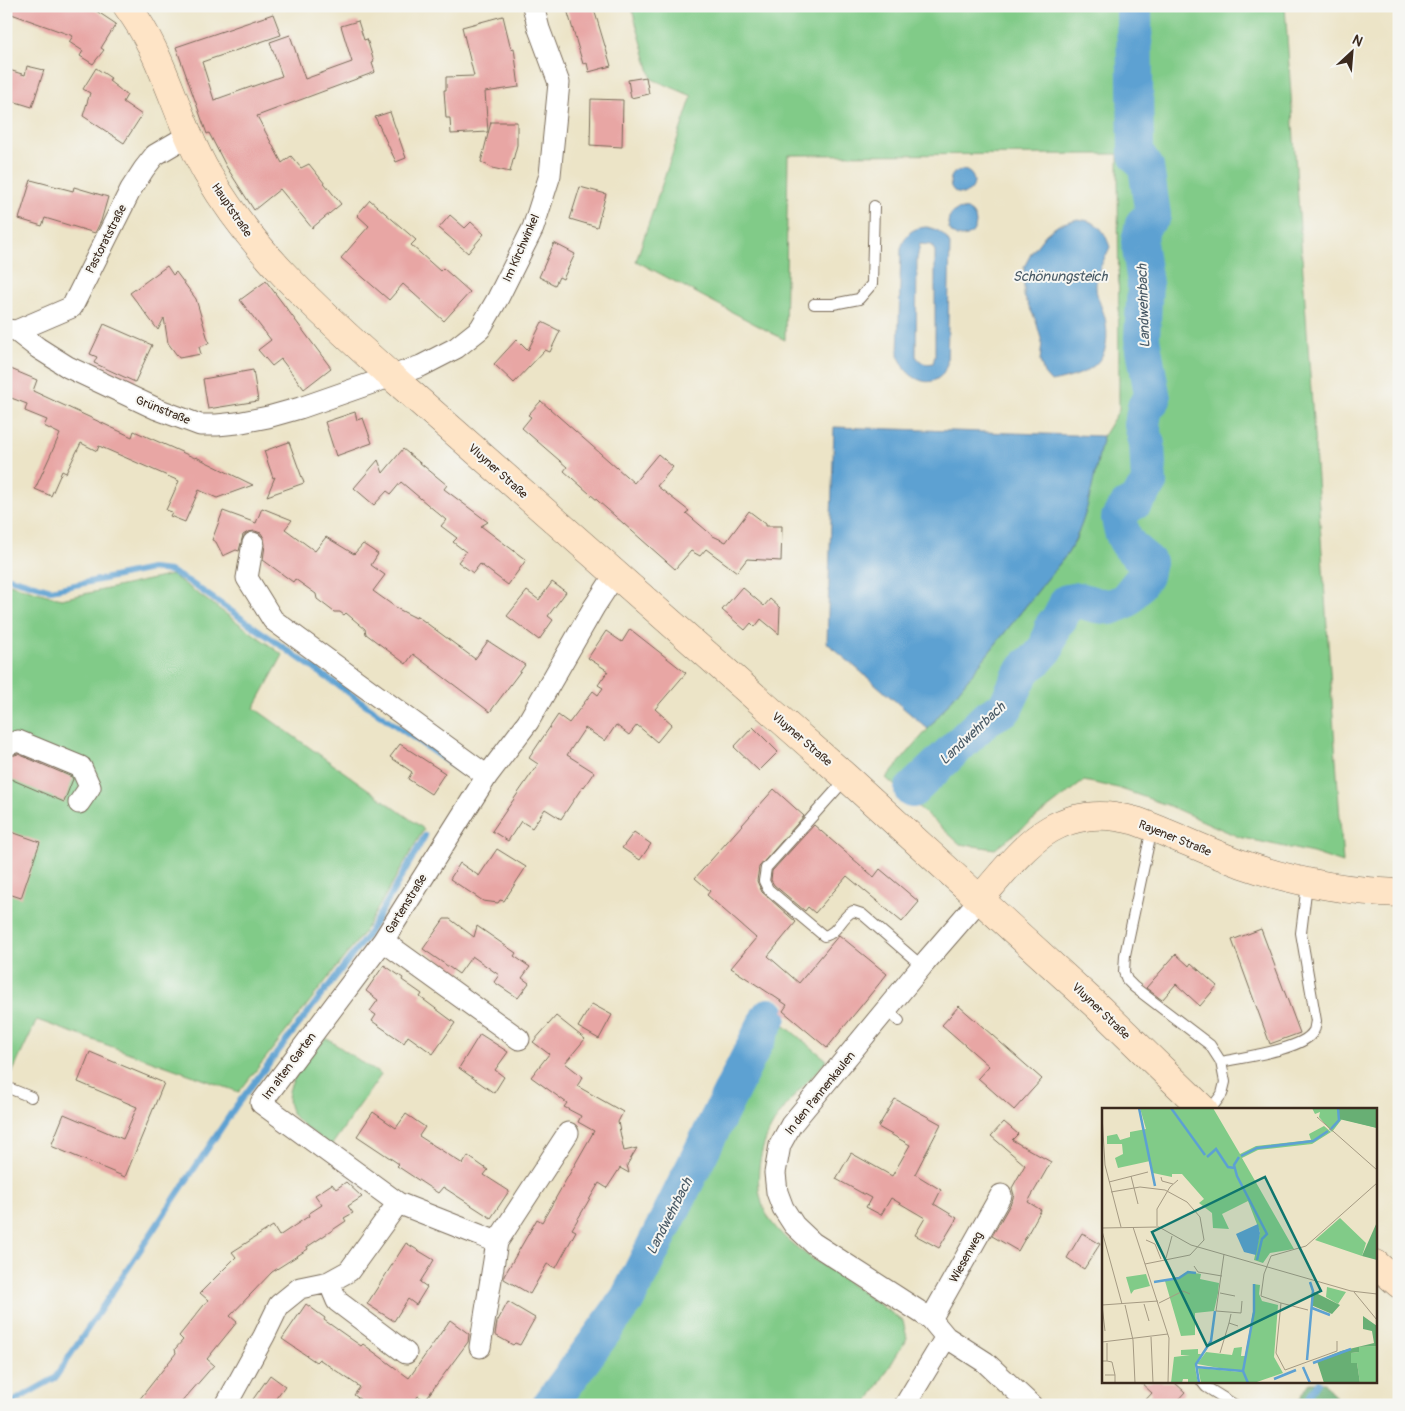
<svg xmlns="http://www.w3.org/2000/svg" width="1405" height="1411" viewBox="0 0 1405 1411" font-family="Pangolin,sans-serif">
	<rect width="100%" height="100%" fill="#f6f6f2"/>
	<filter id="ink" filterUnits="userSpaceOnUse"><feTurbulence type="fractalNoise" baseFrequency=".02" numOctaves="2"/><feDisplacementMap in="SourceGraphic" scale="10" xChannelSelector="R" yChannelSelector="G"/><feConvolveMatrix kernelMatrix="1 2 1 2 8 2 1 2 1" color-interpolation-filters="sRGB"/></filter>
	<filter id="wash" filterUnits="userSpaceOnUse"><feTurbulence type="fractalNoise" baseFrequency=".0096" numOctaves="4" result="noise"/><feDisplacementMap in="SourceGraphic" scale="20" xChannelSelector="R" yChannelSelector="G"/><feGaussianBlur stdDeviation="1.12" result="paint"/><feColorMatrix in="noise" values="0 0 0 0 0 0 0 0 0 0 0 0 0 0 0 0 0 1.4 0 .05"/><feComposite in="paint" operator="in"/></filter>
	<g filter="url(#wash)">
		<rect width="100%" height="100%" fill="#ece4c7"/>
		<!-- green -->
		<path fill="#81cb88" stroke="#5e7a53" d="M631 6H1285L1343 863 1313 853 1239 837 1167 805 1118 788 1084 781 995 849 960 844 886 778 928 729 1068 553 1076 539 1085 514 1103 436 1119 410 1118 154 788 155 785 340 636 261 692 96 652 79Z
			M172 575 283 655 254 708 424 829 364 932 239 1092 37 1020 6 1086V583L61 599Z
			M763 1008 827 1060C806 1084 778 1109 766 1139 756 1165 754 1199 772 1223 787 1243 810 1257 831 1271 855 1288 879 1304 903 1321L907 1338 866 1405H537L621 1292Z
			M326 1038 381 1075 331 1146C320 1137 303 1127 295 1117 273 1090 310 1058 326 1038Z"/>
		<!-- forest -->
		<path fill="#68af74" stroke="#526c49" d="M1310 1382H1324L1341 1405H1296Z"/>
		<!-- water -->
		<path fill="#5da1d2" stroke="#4c6678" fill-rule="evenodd" d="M950 182a12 12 0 1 1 24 0a12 12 0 1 1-24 0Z
			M948 223a14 14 0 1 1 28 0a14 14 0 1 1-28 0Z
			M1078 219C1099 222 1103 228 1110 247 1105 259 1095 273 1096 287 1096 299 1105 311 1106 324 1112 365 1086 375 1051 382L1044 374 1040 361 1042 342 1036 321 1024 296V267L1032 252 1046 234 1060 224Z
			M927 227C939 230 944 233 950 244L947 364C945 370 942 377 935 380 926 385 912 378 906 370 903 366 901 360 898 356L901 248C907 233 911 228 927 227ZM920 244 931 245 935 251V356L933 363C925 365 921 363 916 356L917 259Z
			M834 427 1103 436C1094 475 1089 518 1068 553L928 729 827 643Z"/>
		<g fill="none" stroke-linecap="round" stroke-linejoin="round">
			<!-- stream -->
			<path stroke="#5da1d2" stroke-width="6" d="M6 577 51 590 151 569 170 571 188 581 461 771
				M7 1405 55 1378 236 1106 367 936 425 836
				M1304 1405 1318 1382"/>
			<!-- river -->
			<path stroke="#5da1d2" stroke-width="36" d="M912 790 987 718 1005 708 1020 676 1027 666 1036 660 1046 649 1053 625 1060 618 1067 602 1079 600 1096 605 1111 607 1125 601 1145 576 1148 562C1130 549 1122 540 1119 518L1127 506 1135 502 1149 484 1147 444 1142 425 1145 407 1153 399 1142 338 1145 284 1139 242 1143 224 1153 215 1146 167 1136 154 1134 6
				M550 1405 628 1298 769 1016"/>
		</g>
		<g id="blocks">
			<!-- building -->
			<path fill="#e8a6a4" d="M6 6H89L116 24 101 48 104 50 93 64 80 56 83 51 69 42 73 36 6 12Z
				M566 6H593L611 66 589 72 587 63 583 64Z
				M273 14 281 35 202 62 214 100 282 76 270 42 290 35 305 79 352 62 341 26 358 21 364 40 367 39 374 62 372 63 375 72 257 116 282 163 291 156 301 168 309 164 341 204 312 228 280 189 254 210 226 166 209 133 207 134 176 47Z
				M503 16 511 49 514 48 519 87 485 92 488 132 451 134 450 118H446L444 90H446V77L474 76 462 27Z
				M27 66 44 70 32 107 6 99V69L25 75Z
				M96 68 111 78 109 81 127 95 123 102 142 115 124 143 83 116 90 93 83 89Z
				M646 77 649 94 631 98 628 80Z
				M591 99 623 100 622 147 590 145Z
				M390 112 406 158 396 162 375 117Z
				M491 122H517V145L510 172 492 168 481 162Z
				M31 180 73 191 74 187 108 197 101 221 95 233 45 218 42 226 19 219Z
				M580 187 606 194 597 227 570 219Z
				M370 200 416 240 411 245 440 271 443 268 470 292 444 321 403 284 389 300 341 258 369 226 357 215Z
				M450 215 465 228 471 222 484 234 468 253 439 228Z
				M554 243 575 254 563 279 559 277 555 285 539 277Z
				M167 266 173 275 176 272 196 299 209 343 199 347 201 354 179 358 168 343 164 318 158 330 130 293Z
				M266 281 331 368 304 389 281 359 272 366 258 350 271 340 240 300Z
				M542 322 560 331 550 352 545 350 514 383 494 364 517 339 528 350Z
				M104 324 152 345 135 382 94 363 97 357 90 354Z
				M6 367 37 380 33 391 132 437 134 431 195 458 196 457 253 485 217 498 199 490 185 522 170 516 172 512 166 510 179 481 99 446 97 451 81 443 66 473 62 471 51 496 35 489 60 434 44 426 47 420 25 411 27 404 6 396Z
				M253 370 258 401 208 409 203 379Z
				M541 401 634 483 658 454 673 467 657 486 689 511 686 513 713 536 726 542 749 511 766 524V526H782L781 561 747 559 737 572 706 549 700 556 691 551 675 569 564 471 567 467 522 428 531 417 528 415Z
				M355 412 357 420 363 418 372 443 336 456 325 422Z
				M289 442 304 483 267 496 275 477 273 478 264 451Z
				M403 449 447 485 444 489 488 522 481 526 526 560 508 585 480 564 473 573 458 562 466 552 453 542 457 538 441 526 446 520 401 482 391 494 387 491 374 505 354 488 378 460 383 473Z
				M262 508 292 520 285 529 315 551 326 537 354 554 363 544 378 554 371 565 385 575 373 591 398 609 416 618 417 616 475 659 488 641 525 665 490 712 413 654 406 664 366 634 365 629 346 613 344 615 340 612H334L317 599 316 594 295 579 293 582 263 560 265 545 264 538 261 533 255 531 248 532 243 535 239 551 236 550 223 556 216 542 212 540 223 511 256 523Z
				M552 582 566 592 548 616 553 620 539 640 507 616 527 591 539 600Z
				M742 587 764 606 770 599 780 608 779 634 761 619 755 627 751 623 745 630 722 610Z
				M630 629 686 673 655 709 672 724 657 742 637 725 629 735 616 725 605 741 585 728 567 755 594 772 584 787 583 786 561 819 545 809 532 828 521 821 508 841 492 831 538 764 529 758 558 715 569 723 593 691 598 695 603 688 598 685 608 671 588 658 606 631 622 642Z
				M753 727 778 752 759 771 734 747Z
				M400 744 445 773 431 794 408 779 412 772 390 757Z
				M18 754 72 777 73 779 64 802 6 777V761L8 757Z
				M774 789 804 816 759 867 757 881 762 892 796 922 768 956 799 983 839 935 887 974 827 1048 783 1011 787 1005 731 968 756 938 707 895 710 891 695 878Z
				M814 825 874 877 880 869 919 902 902 922 847 876 815 913 808 907 805 911 774 885 771 880 772 871Z
				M6 830 40 842 21 898 6 893Z
				M634 832 651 844 640 860 622 848Z
				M497 849 526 867 504 901 500 900 498 903 483 901 450 879 460 863 479 876Z
				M444 919H450L474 937 477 926 516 953 514 956 530 967 522 978 529 983 518 998 494 982 499 975 472 956 459 974 423 949Z
				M1261 929 1300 1033 1270 1044 1232 940Z
				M1176 954 1189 966 1191 963 1217 986 1200 1006 1176 984 1162 1000 1146 988Z
				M384 965 403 978 402 980 422 994 420 997 455 1023 433 1054 408 1036 404 1043 372 1021 376 1015 370 1011 378 1000 366 991Z
				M592 1004 612 1015 599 1039 578 1027Z
				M959 1006 1042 1079 1014 1110 978 1078 989 1066 942 1025Z
				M556 1016 585 1039 565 1063 583 1077 577 1086 623 1112 618 1122 624 1151 637 1148 627 1165 629 1173 620 1168 607 1188 599 1183 572 1229 576 1231 556 1268 547 1264 530 1294 504 1279V1276L537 1219 542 1222 594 1131 578 1122 581 1116 564 1107 567 1103 531 1077 549 1054 533 1042Z
				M480 1034 508 1052 495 1070 504 1077 494 1093 459 1068Z
				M90 1052 164 1083 125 1177 51 1146 64 1114 123 1139 137 1107 78 1082Z
				M895 1099 941 1124 915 1174 941 1190 934 1204 957 1218 939 1248 915 1235 925 1218 891 1198 881 1215 866 1207 871 1198 836 1179 851 1153 892 1176 910 1145 878 1127Z
				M373 1112 396 1128 406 1114 425 1127 419 1136 463 1164 468 1156 488 1170 484 1175 509 1191 491 1218 443 1187 438 1193 397 1166 399 1164 357 1136Z
				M1004 1122 1018 1134 1012 1140 1051 1162 1028 1202 1041 1210 1018 1251 992 1236 1012 1201 1014 1195 1012 1188 1025 1165 991 1136Z
				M346 1182 362 1197 348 1206 353 1213 344 1218 346 1221 307 1247 308 1249 272 1272 230 1316 237 1322 207 1359 214 1365 179 1405H135L176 1353 175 1349 183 1340 179 1336 208 1300 200 1293 236 1257 232 1252 273 1226 279 1236 309 1216 308 1214 322 1205 315 1195 332 1184 336 1189Z
				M1082 1233 1100 1244 1084 1269 1067 1258Z
				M406 1243 434 1260 420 1282 427 1287 416 1305 408 1299 394 1321 367 1304Z
				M508 1302 535 1318 520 1345 515 1343 513 1345 495 1335 497 1322Z
				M306 1304 325 1318 324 1320 361 1346 363 1344 409 1378 450 1320 469 1334 468 1342 425 1400 418 1396 412 1405H368L354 1395 360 1387 319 1359 316 1362 282 1339Z
				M270 1375 285 1386 271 1405H249Z
				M1140 1382H1174L1185 1392 1173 1405H1141L1152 1393Z"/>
		</g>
	</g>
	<g filter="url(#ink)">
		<use href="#blocks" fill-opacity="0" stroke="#796b59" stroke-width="1"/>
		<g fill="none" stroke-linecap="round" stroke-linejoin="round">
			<defs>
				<path id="lane" d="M814 304H833L859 299 872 284 874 206
					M846 779 766 868 764 881 768 889 824 936C838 933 841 917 853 911L862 914 922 966
					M1152 828 1125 955 1124 972 1127 980 1134 987 1210 1045 1221 1062 1225 1082 1222 1094 1210 1110
					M887 1010 899 1021
					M1221 1062C1242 1057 1302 1050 1313 1032 1315 1030 1315 1024 1316 1021L1301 933 1307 884
					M6 1087 31 1097
					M1202 1382 1206 1387 1235 1405"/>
				<path id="street" d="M6 330 16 331 38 348 68 367 157 409 200 425H217L237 423 268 417 300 408 421 366 456 348 480 329 498 298 533 228 550 175 559 83 539 29 533 6
					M16 331 72 307 131 189 144 169 155 155 189 135
					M253 543 247 578 273 620 487 776
					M6 745 18 741 81 767 90 787 79 803
					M383 941 519 1039
					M568 1133 497 1242 398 1203 261 1103 383 941 487 776 528 722 594 607 615 575
					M398 1203 349 1271 329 1282 337 1301 406 1353
					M931 1319 1001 1195
					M946 1337 985 1362 1031 1405
					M480 1347 497 1242
					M226 1405 264 1336 279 1305 300 1288 329 1282
					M905 1405 946 1337 931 1319 813 1243 794 1225 783 1208 777 1192 775 1173 780 1145 791 1125 922 966 980 899"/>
				<path id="secondary" d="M127 6C165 56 176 119 207 173 255 256 322 313 391 376L847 778 1099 1008 1204 1110
					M980 899C1025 846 1057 800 1136 821 1172 834 1206 851 1242 864 1293 882 1345 891 1399 893
					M1376 1264 1399 1284"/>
			</defs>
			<!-- lane casing -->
			<use href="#lane" stroke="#796b59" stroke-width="12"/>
			<!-- street casing -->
			<use href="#street" stroke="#796b59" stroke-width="23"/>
			<!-- secondary casing -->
			<use href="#secondary" stroke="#796b59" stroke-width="29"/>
			<!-- lane -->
			<use href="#lane" stroke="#fff" stroke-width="10"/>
			<!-- street -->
			<use href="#street" stroke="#fff" stroke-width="21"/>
			<!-- secondary -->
			<use href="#secondary" stroke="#fee4c6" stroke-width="28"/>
		</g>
	</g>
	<g text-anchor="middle" stroke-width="4" stroke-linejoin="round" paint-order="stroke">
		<!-- street labels -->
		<g font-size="12" fill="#3b2a1e" stroke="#f6f6f2">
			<text transform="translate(232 210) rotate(56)" y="4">Hauptstraße</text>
			<text transform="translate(106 239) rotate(-63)" y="4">Pastoratstraße</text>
			<text transform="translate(521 248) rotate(-66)" y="4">Im Kirchwinkel</text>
			<text transform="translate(163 410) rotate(22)" y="4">Grünstraße</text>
			<text transform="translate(498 471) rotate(42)" y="4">Vluyner Straße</text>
			<text transform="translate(802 739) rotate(41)" y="4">Vluyner Straße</text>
			<text transform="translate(1175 838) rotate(22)" y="4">Rayener Straße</text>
			<text transform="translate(406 904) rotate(-58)" y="4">Gartenstraße</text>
			<text transform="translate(1101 1011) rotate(44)" y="4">Vluyner Straße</text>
			<text transform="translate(289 1066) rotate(-53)" y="4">Im alten Garten</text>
			<text transform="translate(820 1093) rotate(-51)" y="4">In den Pannenkaulen</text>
			<text transform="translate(966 1257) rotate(-61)" y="4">Wiesenweg</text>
		</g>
		<!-- water labels -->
		<g font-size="14" font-style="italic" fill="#495a66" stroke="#f6f6f2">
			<text x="1060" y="281">Schönungsteich</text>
			<text transform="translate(1143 306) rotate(-92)" y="5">Landwehrbach</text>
			<text transform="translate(972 733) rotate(-43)" y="5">Landwehrbach</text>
			<text transform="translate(669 1216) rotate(-63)" y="5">Landwehrbach</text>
		</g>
	</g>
	<!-- overview -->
	<g transform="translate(1102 1108)">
		<rect width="275" height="275" fill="#ece4c7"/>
		<path d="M38 0H111L138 46 154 38 209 32 207 26 222 18 229 24 210 36 156 42 140 50 192 141 168 145 161 155 152 152 158 124 146 93 120 106 127 121 111 120 110 105 97 95 102 91 80 66H70V69L51 65 48 53 16 60 13 50 21 46 20 36H5V28L15 26 18 32 28 29V24L44 21ZM210 0H237L238 4 275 0V20L240 11 230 24 217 9 218 4 213 6ZM238 110 264 135 260 148 213 132ZM86 164 99 166 98 171 117 175 116 185 112 203 93 205V227L79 228 63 173 78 170ZM44 166 48 178 32 182 29 186 24 169ZM151 176 158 177 157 186 160 193 176 197 172 249 181 265 152 275H99L96 260 139 264 95 256 104 244 130 247 132 240 140 239 139 248H143L151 204ZM225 179 244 184 236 196 224 189ZM275 238V275H258L255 255H249V245L257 244V239ZM96 241V246H99L93 259 96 275H86V271H81L80 275H69L72 249 88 247H79V242Z" fill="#81cb88"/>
		<path d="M237 0H275V20L237 11ZM275 114V152L260 148ZM210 183 238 197 230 206 209 197ZM261 208 275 218V238L257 239V244L249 245V255H255L258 275H222L215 253 239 243 272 235 270 223 261 221Z" fill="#68af74"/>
		<path d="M156 116 158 125 154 147 142 144 134 126Z" fill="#5da1d2"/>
		<path fill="none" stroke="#5da1d2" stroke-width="2.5" d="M37 0 53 78M69 0 103 47M228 22 237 12 236 0M139 48 155 40 211 33 226 23M105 49 114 41 126 59 133 60M137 49 132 57 135 68 165 126 160 131 155 152M52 174 77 170 86 164 94 165M210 200 228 207M205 252 211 183 208 174M211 255 249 241M94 259 141 263M201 259 208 275M172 271 194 262M97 275 94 256 109 233 113 203M146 275 141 263 152 204V176"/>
		<path fill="none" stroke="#a59a83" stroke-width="1" d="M0 7 3 57 19 119M215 9 275 62M29 68 36 96M59 69 60 73 71 76M7 74 46 64M9 84 38 79 63 82 85 94 98 109 102 132 88 147 43 156M55 118V101L68 79 76 72M31 119 67 230 66 275M0 120 57 119 89 137 249 183 275 186M0 123 20 196M44 132 53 136 59 151M122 146 114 203 139 205 140 193M64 150 70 128M92 158 96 164 120 168M252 184 275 212M118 185 133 188M57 195 81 183 88 186M179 195 206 202M42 196 47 213M23 197 31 232 33 275M129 206 127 215 136 218M3 223 0 197 56 193M49 229 51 275M235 233V243L183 262 174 245 179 195 159 188 162 166 169 148 204 138 275 75M0 234 66 226M118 245 127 215M0 253H5V235M5 253 10 254 13 267M3 267H13V275"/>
		<path fill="#0f766e" fill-opacity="0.15" stroke="#0f766e" stroke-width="2.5" d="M163 69 219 183 105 238 50 124Z"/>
		<rect width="275" height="275" fill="none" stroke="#3b2a1e" stroke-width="2.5"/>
	</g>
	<!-- margin -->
	<rect width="1405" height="1411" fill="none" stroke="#f6f6f2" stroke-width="25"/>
	<!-- north arrow -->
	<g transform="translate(1352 52) rotate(26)" stroke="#f6f6f2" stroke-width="4" paint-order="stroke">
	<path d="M0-4L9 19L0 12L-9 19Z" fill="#3b2a1e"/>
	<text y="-8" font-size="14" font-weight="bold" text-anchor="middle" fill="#3b2a1e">N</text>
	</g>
</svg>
